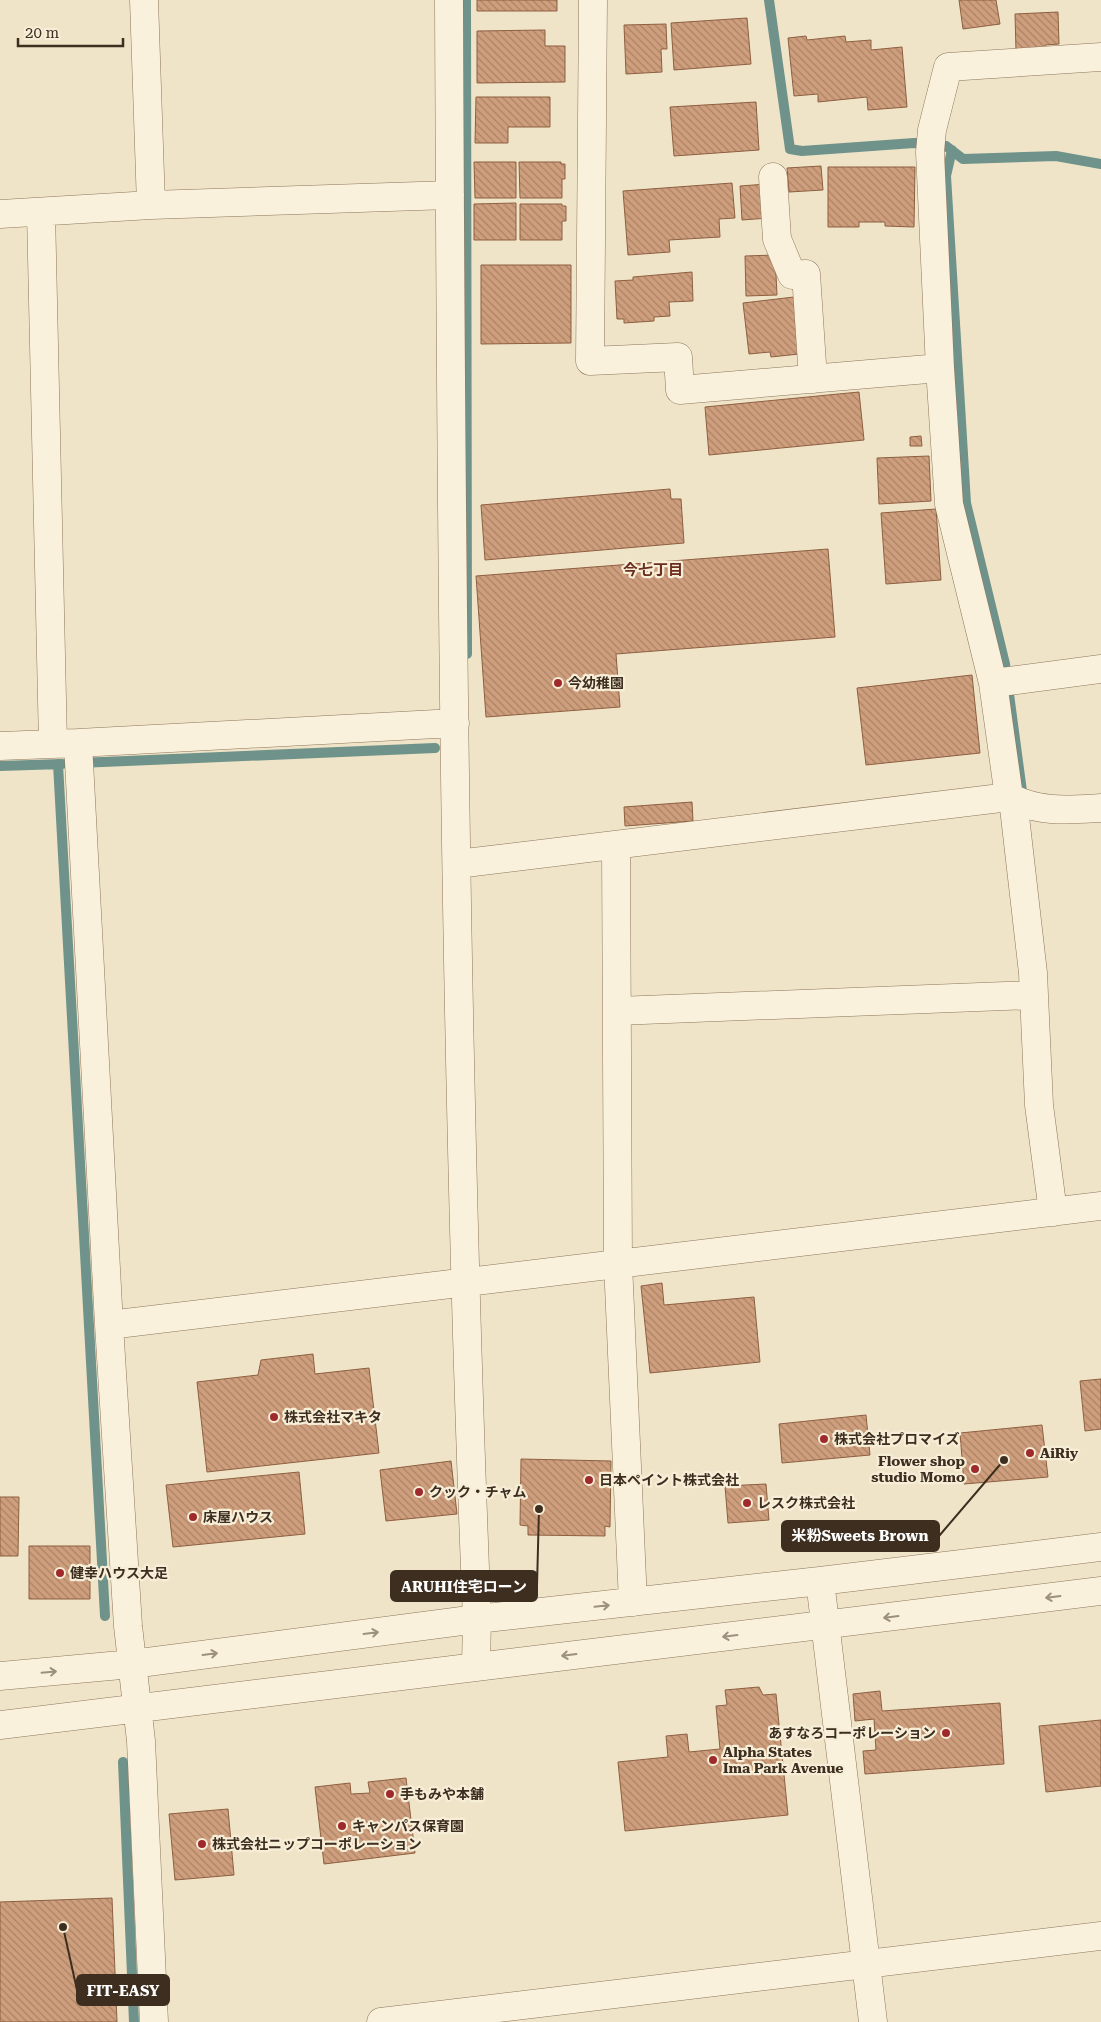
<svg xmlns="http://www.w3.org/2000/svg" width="1101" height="2022" viewBox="0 0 1101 2022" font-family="'Roboto Serif','Noto Sans JP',serif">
	<defs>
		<pattern id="building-back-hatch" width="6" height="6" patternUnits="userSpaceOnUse" patternTransform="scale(1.25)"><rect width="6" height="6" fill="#cf9f7d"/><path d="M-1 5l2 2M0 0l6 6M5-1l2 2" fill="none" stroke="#a98266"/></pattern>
	</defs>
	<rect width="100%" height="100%" fill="#f0e4c8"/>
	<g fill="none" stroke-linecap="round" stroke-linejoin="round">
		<!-- stream -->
		<path stroke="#6f938a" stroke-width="10" d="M466 0 467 654
			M769 0 790 149 802 151 914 143 946 146 963 159 1056 156 1101 164
			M952 150 946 176 966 503 1005 664 1023 799
			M79 763 435 748
			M58 764 105 1616
			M0 766 62 764
			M123 1762 134 2022"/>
	</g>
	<!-- building -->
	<path fill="url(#building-back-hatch)" stroke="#8d5f41" d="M477 0H557V11H477Z
		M959 0H996L1000 24 963 29Z
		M1058 12 1059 44 1045 45V50L1016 51 1015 14Z
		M747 18 751 64 674 70 671 23Z
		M666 24 667 49H661L662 72 626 74 624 25Z
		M545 30V46H565V82L477 83V31Z
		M806 36 807 40 845 36 846 42 871 40V50L902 47 907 107 868 110 867 97 818 102V94L794 96 788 38Z
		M476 97H550V127H508V143H475Z
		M756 102 759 150 674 156 670 107Z
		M474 162H516V198H475Z
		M519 162H561V164H565V179H562V198H520Z
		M821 166 823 190 789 192 787 168Z
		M828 167H915L914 227 885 226V222H859V227H828Z
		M732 183 735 218 719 219 720 237 669 240 670 252 628 255 623 191Z
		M767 184 769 218 742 220 740 186Z
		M516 203V240H474V204Z
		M520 204H562V206H566V221H562V240H520Z
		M775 255 777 295 746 296 745 256Z
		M481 265H571V343L481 344Z
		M692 272 693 301 669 302 670 316 654 317V321L624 323V319H617L615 281 633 280V277Z
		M794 297 799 354 771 357 770 352 749 354 743 303Z
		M859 392 864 440 709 455 705 407Z
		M921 436 922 446H910V437Z
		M929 456 931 501 879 504 877 458Z
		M670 489 671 499H681L684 543 485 560 481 505Z
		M936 509 941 580 886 584 881 513Z
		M828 549 835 637 616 654 620 707 486 717 476 576Z
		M972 675 980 753 866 765 857 688Z
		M692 802 693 821 625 826 624 807Z
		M662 1283 664 1305 754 1297 760 1362 650 1373 641 1286Z
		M313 1354 315 1374 369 1368 379 1453 207 1472 197 1382 258 1375 261 1360Z
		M1101 1379V1429L1085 1431 1080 1381Z
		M866 1415 870 1455 782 1463 779 1424Z
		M1042 1425 1048 1477 964 1484 960 1433Z
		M521 1459 611 1461 610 1527 605 1526V1536L528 1535V1526L520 1525Z
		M451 1461 457 1514 386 1521 380 1470Z
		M299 1472 305 1534 173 1547 166 1485Z
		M766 1484 769 1520 728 1523 725 1486Z
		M0 1497H19L18 1556H0Z
		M29 1546H90V1599H29Z
		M759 1687 763 1695 776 1694 788 1815 625 1831 618 1762 668 1757 666 1736 687 1734 689 1752 720 1749 716 1706 727 1705 725 1690Z
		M880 1691 882 1711 1000 1703 1004 1764 865 1774 863 1751 876 1750 874 1719 855 1721 853 1694Z
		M1101 1720V1786L1046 1792 1039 1726Z
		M406 1778 415 1853 324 1864 315 1787 350 1783 351 1794 370 1793 368 1782Z
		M228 1809 234 1875 175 1880 169 1814Z
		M112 1898 117 2022H0V1902Z"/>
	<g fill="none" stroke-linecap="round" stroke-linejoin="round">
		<defs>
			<path id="minor" d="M144 0 151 205
				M449 0C451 540 455 1080 477 1619L476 1666
				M593 0 590 361 678 357 680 390 940 368
				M773 177 777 239 792 275 806 274 813 379
				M41 212 53 744
				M0 214 151 205 450 195
				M993 683 1101 669
				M78 743 109 1325 128 1626 141 1741 154 2022
				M0 746 78 743 455 723
				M1009 797 993 683 949 504 940 368 930 152 932 130 948 67 1101 57
				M1013 799 1033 973 1039 1105 1053 1212
				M616 846 618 1263 633 1602
				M457 864 1009 797C1040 813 1068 810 1101 808
				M617 1011 1034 995
				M109 1325 1101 1206
				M820 1581 873 2022
				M0 1676 132 1664 477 1619 820 1581 1101 1547
				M0 1725 1101 1591
				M381 2022 1101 1936"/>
		</defs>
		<!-- minor casing -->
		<use href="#minor" stroke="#8d765c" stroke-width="29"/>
		<!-- minor -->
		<use href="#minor" stroke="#faf1dc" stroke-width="28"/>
	</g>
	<!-- one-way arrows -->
	<defs><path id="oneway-shaft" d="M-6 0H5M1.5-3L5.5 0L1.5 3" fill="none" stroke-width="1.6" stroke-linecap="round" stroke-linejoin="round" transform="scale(1.25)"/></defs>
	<g stroke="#9c907e">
		<use href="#oneway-shaft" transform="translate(1053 1597) rotate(173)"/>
		<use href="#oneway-shaft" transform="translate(602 1606) rotate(-6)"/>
		<use href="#oneway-shaft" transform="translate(891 1617) rotate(173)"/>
		<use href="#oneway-shaft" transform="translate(371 1633) rotate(-7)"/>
		<use href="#oneway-shaft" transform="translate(730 1636) rotate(173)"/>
		<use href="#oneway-shaft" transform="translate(210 1654) rotate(-7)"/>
		<use href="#oneway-shaft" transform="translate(569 1655) rotate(173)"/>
		<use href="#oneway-shaft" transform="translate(49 1672) rotate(-5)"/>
	</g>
	<!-- markers -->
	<g fill="#9e2a2b" stroke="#f7eed8" stroke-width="2">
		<circle cx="558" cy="683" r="5"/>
		<circle cx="274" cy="1417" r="5"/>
		<circle cx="824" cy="1439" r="5"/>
		<circle cx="1030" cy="1453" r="5"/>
		<circle cx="975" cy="1469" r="5"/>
		<circle cx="589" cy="1480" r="5"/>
		<circle cx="419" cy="1492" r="5"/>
		<circle cx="747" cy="1503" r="5"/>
		<circle cx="193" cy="1517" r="5"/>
		<circle cx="60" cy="1573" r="5"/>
		<circle cx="946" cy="1733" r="5"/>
		<circle cx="713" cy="1760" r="5"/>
		<circle cx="390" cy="1794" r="5"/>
		<circle cx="342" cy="1826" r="5"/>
		<circle cx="202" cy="1844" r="5"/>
	</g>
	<g text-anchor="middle" stroke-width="4.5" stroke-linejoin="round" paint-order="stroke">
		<!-- poi labels -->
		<g font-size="14" font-weight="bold" fill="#3d2e20" stroke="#f7eed8" text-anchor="start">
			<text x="568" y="688">今幼稚園</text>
			<text x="284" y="1422">株式会社マキタ</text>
			<text x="834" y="1444">株式会社プロマイズ</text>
			<text x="1040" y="1458">AiRiy</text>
			<text x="965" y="1466" text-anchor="end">Flower shop<tspan x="965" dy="16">studio Momo</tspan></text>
			<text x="599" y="1485">日本ペイント株式会社</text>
			<text x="429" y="1497">クック・チャム</text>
			<text x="757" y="1508">レスク株式会社</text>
			<text x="203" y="1522">床屋ハウス</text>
			<text x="70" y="1578">健幸ハウス大足</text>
			<text x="936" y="1738" text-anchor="end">あすなろコーポレーション</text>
			<text x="723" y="1757">Alpha States<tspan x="723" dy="16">Ima Park Avenue</tspan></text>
			<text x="400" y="1799">手もみや本舗</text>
			<text x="352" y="1831">キャンパス保育園</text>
			<text x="212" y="1849">株式会社ニップコーポレーション</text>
		</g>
		<!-- neighbourhood labels -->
		<g font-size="15" font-weight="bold" fill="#6b2e1e" stroke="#f7eed8">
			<text x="653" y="575">今七丁目</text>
		</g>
	</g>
	<!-- callouts -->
	<path fill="none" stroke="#3d2e20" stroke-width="2" d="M1004 1460L939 1536M539 1509L537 1586M63 1927L77 1990"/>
	<g fill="#3d2e20" stroke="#f7eed8" stroke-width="2">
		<circle cx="1004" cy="1460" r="5"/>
		<circle cx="539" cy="1509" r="5"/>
		<circle cx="63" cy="1927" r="5"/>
	</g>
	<g fill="#3d2e20" stroke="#3d2e20" stroke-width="2">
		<rect x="782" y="1521" width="157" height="30" rx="5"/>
		<rect x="391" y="1571" width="146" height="30" rx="5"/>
		<rect x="77" y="1975" width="92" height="30" rx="5"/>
	</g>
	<g font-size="15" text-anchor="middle" font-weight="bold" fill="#fff">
		<text x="860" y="1541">米粉Sweets Brown</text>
		<text x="464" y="1592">ARUHI住宅ローン</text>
		<text x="123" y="1996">FIT-EASY</text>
	</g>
	<!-- scale -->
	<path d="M18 38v8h105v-8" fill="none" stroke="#3d2e20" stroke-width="2.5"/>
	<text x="25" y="38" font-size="15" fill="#3d2e20" stroke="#f7eed8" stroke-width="4" paint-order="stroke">20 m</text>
</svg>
